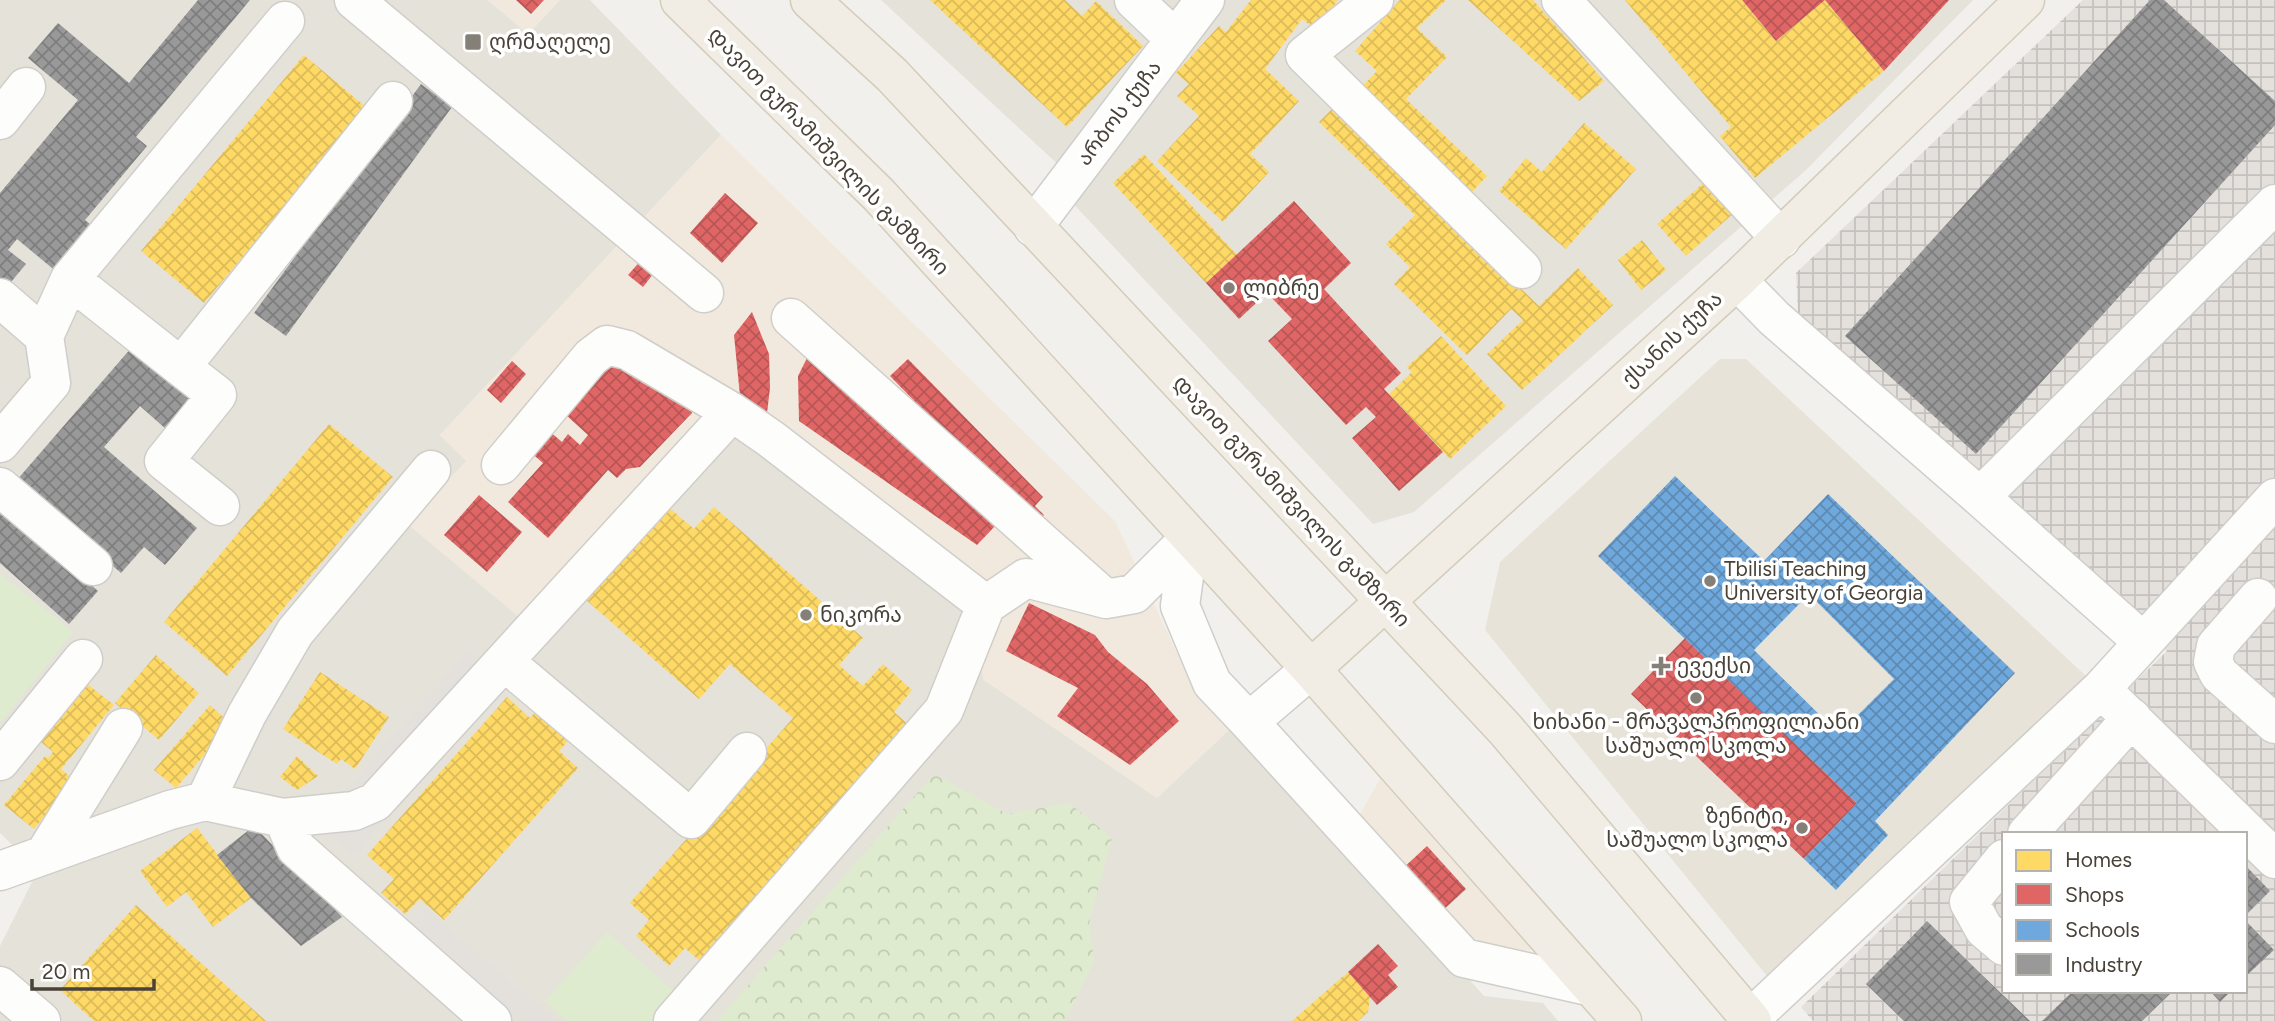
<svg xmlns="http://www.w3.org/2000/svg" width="2275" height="1021" viewBox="0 0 2275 1021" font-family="Figtree,'Noto Sans Georgian',sans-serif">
	<defs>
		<pattern id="industrial-grid" width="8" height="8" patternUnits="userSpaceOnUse" patternTransform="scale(1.75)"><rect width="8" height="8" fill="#e4e0dc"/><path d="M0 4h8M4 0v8" fill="none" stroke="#c5c1be"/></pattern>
		<pattern id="forest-crowns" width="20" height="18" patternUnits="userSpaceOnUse" patternTransform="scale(1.75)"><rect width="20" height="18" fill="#dfebce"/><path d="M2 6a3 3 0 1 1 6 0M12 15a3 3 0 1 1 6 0" fill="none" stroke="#c1cbb2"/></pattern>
		<pattern id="homes-cross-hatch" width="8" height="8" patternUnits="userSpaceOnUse" patternTransform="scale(1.75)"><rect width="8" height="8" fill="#ffd966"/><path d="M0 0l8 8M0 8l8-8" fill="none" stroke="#dcbb59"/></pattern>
		<pattern id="shops-cross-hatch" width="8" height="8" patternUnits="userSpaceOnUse" patternTransform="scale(1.75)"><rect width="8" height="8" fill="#e06666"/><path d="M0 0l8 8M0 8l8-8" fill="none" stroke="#b85655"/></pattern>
		<pattern id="schools-cross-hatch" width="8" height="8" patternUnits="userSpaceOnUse" patternTransform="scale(1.75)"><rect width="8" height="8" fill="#6fa8dc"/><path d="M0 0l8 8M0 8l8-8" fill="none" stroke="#5d8ab3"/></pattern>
		<pattern id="industry-cross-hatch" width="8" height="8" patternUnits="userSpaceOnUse" patternTransform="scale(1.75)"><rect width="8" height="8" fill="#999"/><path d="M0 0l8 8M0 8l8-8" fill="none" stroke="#7f7e7e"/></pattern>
	</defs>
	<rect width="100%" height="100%" fill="#f2f0ec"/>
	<!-- residential -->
	<path fill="#e5e2da" d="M0 0H488L528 34 560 0H590L721 135 440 435 467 461 406 523 732 405 958 576 984 680 1157 798 1231 728 1345 840 1484 996 1543 1003 1558 1021H0V946L38 870 0 833Z
		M881 0H1191L1064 170Z
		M1215 0H1973L1805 171 1414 512 1373 524 1066 196Z"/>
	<!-- commercial -->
	<path fill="#f1e9dd" d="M488 0H560L528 34Z
		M721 135 1115 521 1183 666 1231 728 1157 798 984 680 958 576 732 406 519 617 406 523 466 461 440 435Z
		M1380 779 1532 950 1448 956 1345 840Z"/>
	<!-- industrial -->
	<path fill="url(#industrial-grid)" fill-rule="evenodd" d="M2083 0H2275V1021H1813L1801 1007 2167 651 1798 313 1796 273ZM2004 834H2245V991H2004Z"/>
	<!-- education -->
	<path fill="#e8e3d8" d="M1720 359H1746L2086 676 1767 976 1485 630 1500 562Z"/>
	<!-- forest -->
	<path fill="url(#forest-crowns)" d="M934 774 1007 814 1069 803 1112 838 1089 923 1094 961 1065 1021H717Z"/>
	<!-- garden -->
	<path fill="#dfebce" d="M0 574 73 632 0 723Z
		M607 932 678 995 655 1021H567L545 1001Z"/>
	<!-- parking -->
	<path fill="#e4e1dd" d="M467 651 504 683 354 856 317 823Z
		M424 908 558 1021H519L408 927Z"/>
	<!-- homes -->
	<path fill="url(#homes-cross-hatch)" d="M930 0H1065L1082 16 1096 1 1143 46 1067 127Z
		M1251 0H1338L1332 8 1338 12 1322 34 1302 19 1265 69 1299 101 1250 154 1269 172 1223 222 1157 161 1199 116 1177 96 1189 84 1176 73 1219 26 1226 32Z
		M1400 0H1446L1417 28 1447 57 1406 99 1487 176 1466 198 1356 93 1377 71 1355 51Z
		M1468 0H1533L1604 81 1579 101Z
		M1625 0H1742L1776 41 1825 0 1884 71 1755 178 1720 136 1731 127Z
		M304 55 367 108 204 303 141 251Z
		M1334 107 1539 306 1578 268 1613 305 1522 390 1487 354 1523 320 1511 309 1467 355 1394 284 1410 267 1386 244 1415 215 1319 122Z
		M1584 123 1636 169 1566 249 1499 191 1526 158 1542 172Z
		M1144 154 1237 255 1206 283 1113 183Z
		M1708 179 1737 210 1686 256 1657 224Z
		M1642 240 1666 270 1641 290 1618 260Z
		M1441 336 1506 406 1450 459 1389 394 1412 372 1407 367Z
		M329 424 393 477 227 676 164 622Z
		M666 505 694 529 714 507 863 638 839 665 863 686 883 664 912 690 894 712 917 732 709 969 685 948 669 966 636 936 649 920 630 903 793 718 730 664 699 699 585 599Z
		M156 655 199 693 159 740 115 703Z
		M320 672 389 717 355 769 341 759 337 764 283 729Z
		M81 679 114 705 61 769 74 780 34 829 4 805 45 756 48 758 53 752 34 736Z
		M507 697 530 718 543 703 576 732 559 751 578 768 444 920 420 899 405 914 381 893 394 879 367 855Z
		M210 705 231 724 176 788 154 770Z
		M297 756 318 776 297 790 280 777Z
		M197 828 251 898 213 927 186 892 167 907 140 871Z
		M136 905 266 1021H94L60 990Z
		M1348 972 1370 997 1368 1012 1358 1021H1292Z"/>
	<!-- shops -->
	<path fill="url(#shops-cross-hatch)" d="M516 0H544L531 14Z
		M1742 0H1825L1776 41Z
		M1825 0H1949L1884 71Z
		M725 193 758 223 722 263 690 233Z
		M1294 201 1351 263 1324 289 1401 373 1384 389 1443 452 1399 491 1352 438 1376 417 1366 407 1346 425 1268 341 1292 319 1267 293 1239 319 1206 283Z
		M643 258 657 269 643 287 628 275Z
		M752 312 769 354 770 388 767 413 740 396 734 335Z
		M808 356 996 525 977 545 799 421 798 376Z
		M908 359 1043 497 1035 506 1044 515 1034 524 890 376Z
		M610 360 686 394 692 413 640 467 626 469 617 478 608 470 548 538 508 502 543 463 529 451 548 430 562 442 568 434 580 445 588 435 566 415 596 371 607 370Z
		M512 361 526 374 501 403 487 390Z
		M479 495 522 532 487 572 444 535Z
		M1029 603 1095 635 1108 652 1147 684 1179 721 1130 765 1057 716 1078 688 1006 651Z
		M1685 638 1857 803 1804 859 1631 694Z
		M1427 846 1466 889 1426 926 1387 883Z
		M1378 944 1398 966 1388 975 1398 987 1377 1005 1348 972Z"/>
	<!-- schools -->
	<path fill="url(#schools-cross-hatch)" fill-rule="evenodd" d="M1675 476 1764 561 1828 494 2015 673 1875 821 1888 835 1836 890 1804 859 1857 803 1598 556ZM1809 594 1894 679 1839 734 1754 650Z"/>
	<!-- industry -->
	<path fill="url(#industry-cross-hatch)" d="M198 0H250L136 137 147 146 85 220 101 233 64 278 17 239 8 250 26 264 6 288 0 283V193L78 100 28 58 58 23 129 83Z
		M2150 0H2164L2275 101V125L1976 454 1845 336Z
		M421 84 452 107 286 336 254 313Z
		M132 347 194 400 167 430 140 406 104 447 197 528 165 565 144 547 121 573 16 481Z
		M0 505 98 591 69 624 0 563Z
		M254 826 342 917 301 946 251 898 217 855Z
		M2245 865 2270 891 2245 916Z
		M2245 920 2274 950 2245 977Z
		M1927 921 1980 973 2030 1021H1904L1866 984Z
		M2073 991H2173L2142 1021H2042Z
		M2210 991H2231L2220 1002Z"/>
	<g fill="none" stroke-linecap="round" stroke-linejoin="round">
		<defs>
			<path id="minor" d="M354 0 704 293
				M1134 0 1175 39
				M1374 0 1305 55 1522 269
				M1561 0 1781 239
				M0 120 26 87
				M1033 227 1205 0
				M70 279 181 367 393 101
				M1737 280 1774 318 1980 497
				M0 298 44 336 51 383 0 443
				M791 318 1100 594
				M44 336 70 279 285 21
				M181 367 217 395 164 461 220 506
				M501 465 591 357 607 345 627 350 732 412 771 439 986 605 1026 578 1106 599 1134 594 1189 539
				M0 487 93 566
				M1189 539 1180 606 1212 683 1249 722
				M2258 598 2216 646 2213 662 2219 674 2275 724
				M2142 641 1980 497 2275 204
				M505 662 691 819 747 752
				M1311 669 1249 722 1464 958 1588 986
				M2101 689 2275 859
				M0 761 83 659
				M205 801 247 714 295 632 431 470
				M283 818 296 848 492 1021
				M2027 834 2132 718
				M46 852 123 728
				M2004 859 1969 902 1984 929 2004 946
				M0 871 170 810 205 801 283 818 354 811 375 802 732 412
				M0 986 41 1021
				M1750 1019 2101 689 2275 498
				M673 1021 944 710 986 605"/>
			<path id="major" d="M680 0 879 195 1311 669 1622 1021
				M810 0 892 75 1505 729 1752 1021
				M1311 669 1737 280 2025 0"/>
		</defs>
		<!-- minor casing -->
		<use href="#minor" stroke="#d0ceca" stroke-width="41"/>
		<!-- major casing -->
		<use href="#major" stroke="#d3ccba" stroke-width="41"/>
		<!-- minor -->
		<use href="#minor" stroke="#fdfdfc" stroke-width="38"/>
		<!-- major -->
		<use href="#major" stroke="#f1ede5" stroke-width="38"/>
	</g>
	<!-- markers -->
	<g fill="#847f77" stroke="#fff" stroke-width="2.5">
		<rect x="464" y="33" width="18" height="18" rx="3.5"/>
		<circle cx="1229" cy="288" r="7"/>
		<circle cx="1710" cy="581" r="7"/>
		<circle cx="806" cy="615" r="7"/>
		<path d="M1657.5 655.5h7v7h7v7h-7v7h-7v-7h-7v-7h7z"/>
		<circle cx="1696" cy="698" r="7"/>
		<circle cx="1802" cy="828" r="7"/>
	</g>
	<g text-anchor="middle" stroke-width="7" stroke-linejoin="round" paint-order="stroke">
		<!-- poi labels -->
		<g font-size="21" fill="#484238" stroke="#fff" text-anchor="start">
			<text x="489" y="49">ღრმაღელე</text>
			<text x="1243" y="295">ლიბრე</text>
			<text x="1724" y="576">Tbilisi Teaching<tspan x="1724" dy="24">University of Georgia</tspan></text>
			<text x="820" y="622">ნიკორა</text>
			<text x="1677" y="673">ევექსი</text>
			<text x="1696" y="729" text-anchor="middle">ხიხანი - მრავალპროფილიანი<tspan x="1696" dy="24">საშუალო სკოლა</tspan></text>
			<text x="1788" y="823" text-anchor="end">ზენიტი,<tspan x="1788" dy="24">საშუალო სკოლა</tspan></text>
		</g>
		<!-- street labels -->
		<g font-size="21" fill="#484238" stroke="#fff">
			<text transform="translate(1119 113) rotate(-53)" y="7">არბოს ქუჩა</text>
			<text transform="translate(829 151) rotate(46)" y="7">დავით გურამიშვილის გამზირი</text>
			<text transform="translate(1672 339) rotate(-43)" y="7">ქსანის ქუჩა</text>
			<text transform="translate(1292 501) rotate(47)" y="7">დავით გურამიშვილის გამზირი</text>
		</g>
	</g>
	<!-- legend -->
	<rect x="2002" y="832" width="245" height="161" fill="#ffffff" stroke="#b6b3af" stroke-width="2"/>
	<rect x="2016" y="850" width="35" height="21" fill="#ffd966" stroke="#b6b3af" stroke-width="2"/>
	<text x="2065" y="867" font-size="21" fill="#484238">Homes</text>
	<rect x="2016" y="884" width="35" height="21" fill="#e06666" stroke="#b6b3af" stroke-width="2"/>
	<text x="2065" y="902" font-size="21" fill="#484238">Shops</text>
	<rect x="2016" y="920" width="35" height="21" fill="#6fa8dc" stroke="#b6b3af" stroke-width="2"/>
	<text x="2065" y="937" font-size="21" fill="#484238">Schools</text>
	<rect x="2016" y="954" width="35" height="21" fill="#999999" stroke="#b6b3af" stroke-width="2"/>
	<text x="2065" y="972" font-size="21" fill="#484238">Industry</text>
	<!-- scale -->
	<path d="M32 979v10h122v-10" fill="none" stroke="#484238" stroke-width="3.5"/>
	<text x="42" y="979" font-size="21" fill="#484238" stroke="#ffffff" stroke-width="5" paint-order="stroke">20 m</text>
</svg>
